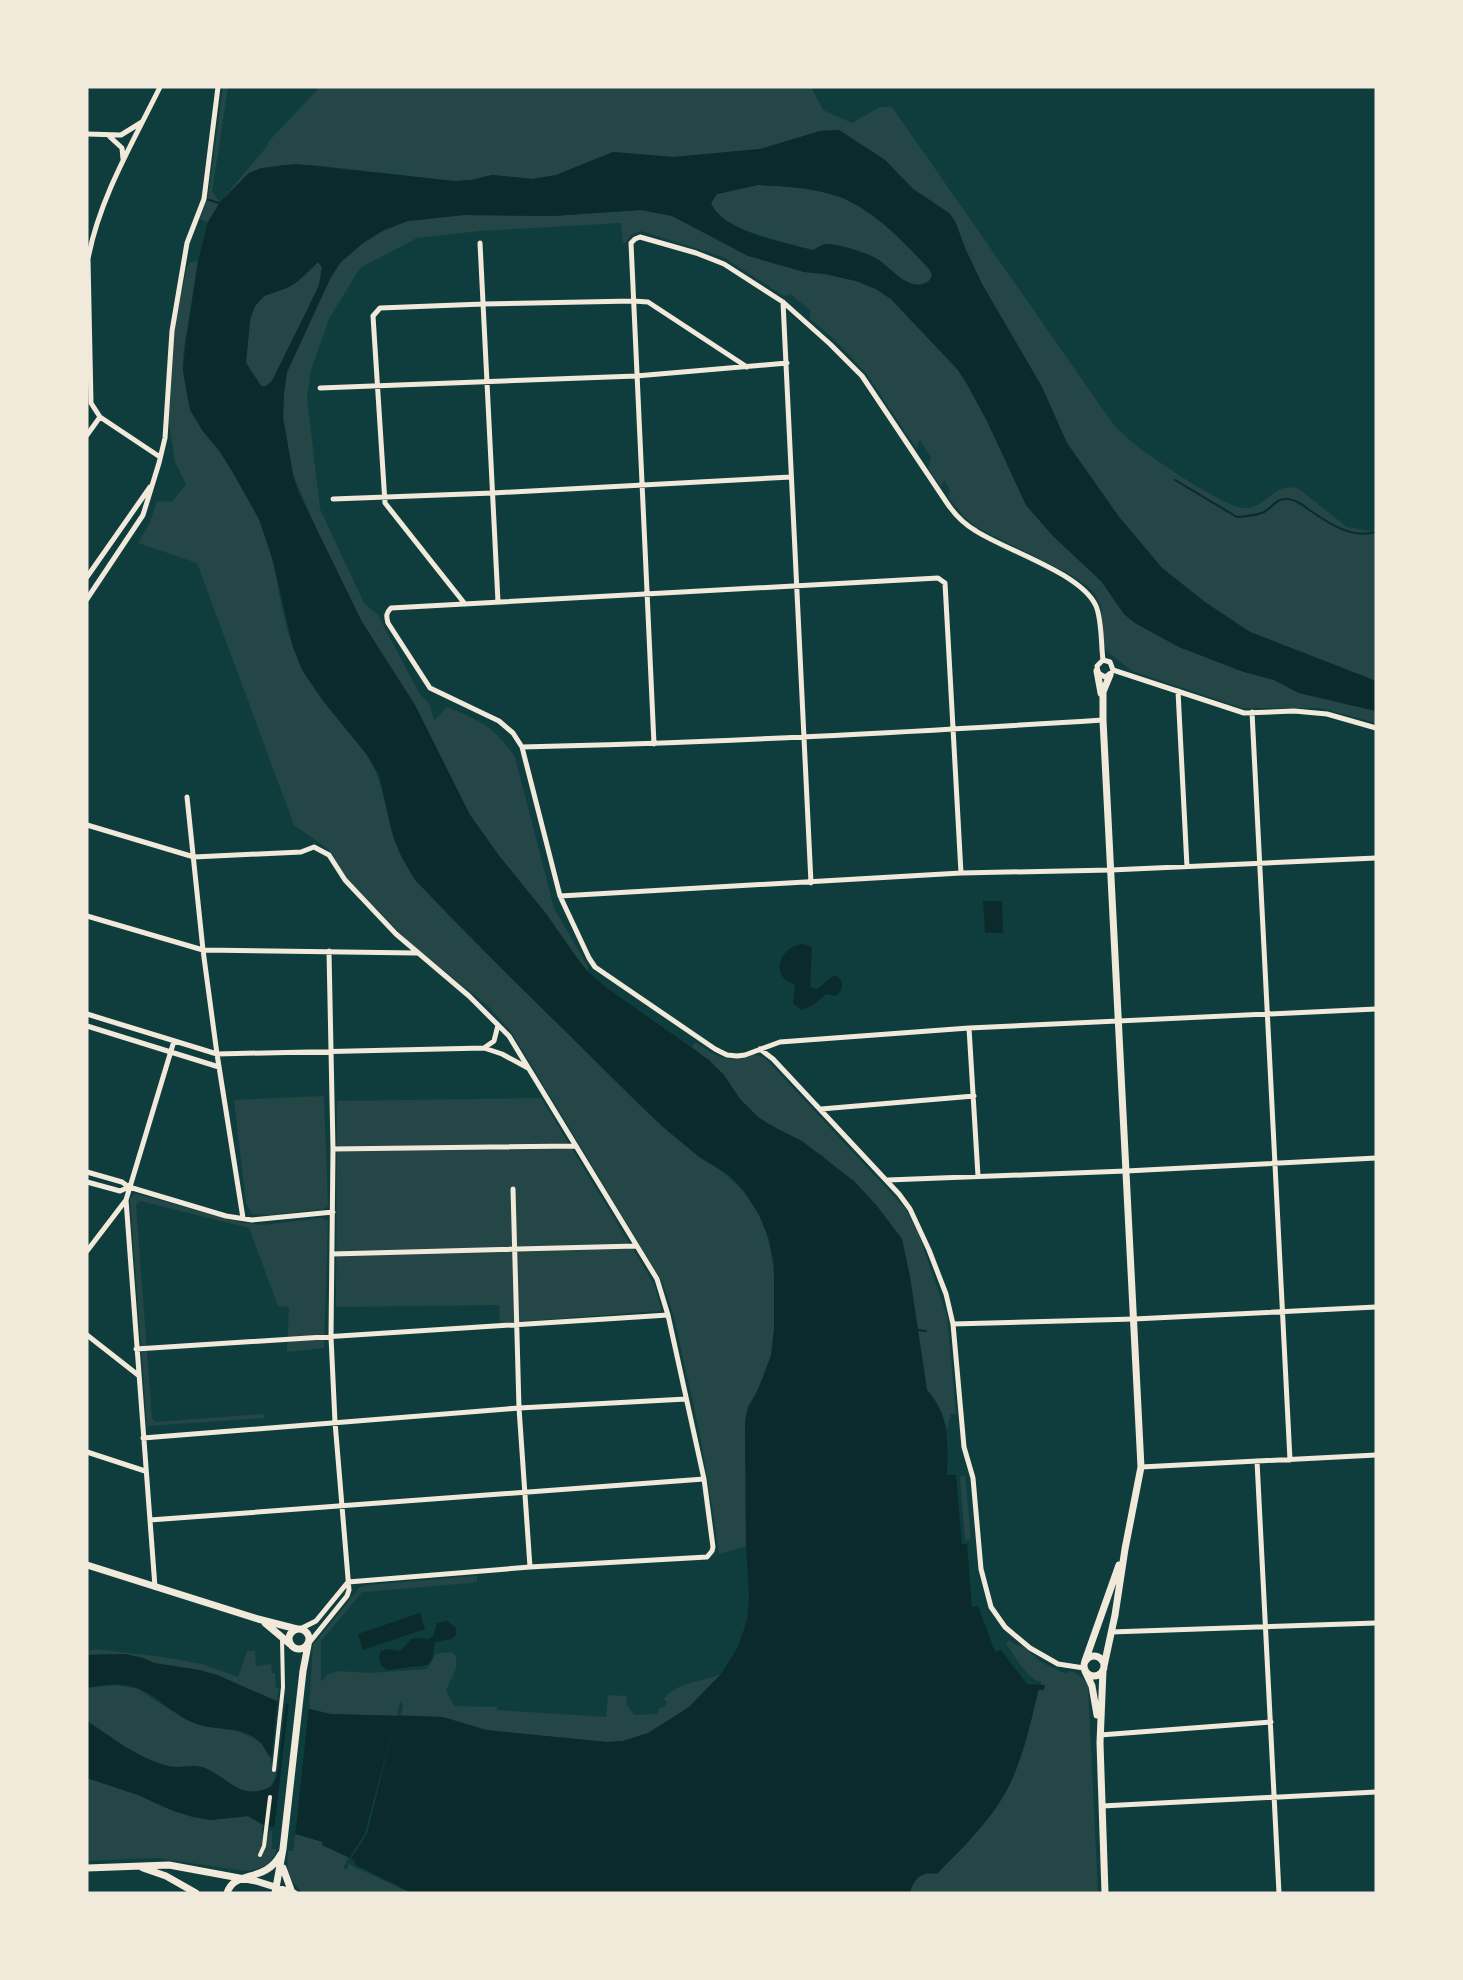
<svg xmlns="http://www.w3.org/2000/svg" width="1463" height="1980" viewBox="0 0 1463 1980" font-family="Lora,serif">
	<rect width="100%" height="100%" fill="#0f3d3e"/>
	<!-- green -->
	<path fill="#244646" d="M223 87H228L212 192 220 202 268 145V142L320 87H811L823 110 852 123 880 107H892L1113 424C1119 430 1126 437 1133 443 1151 457 1226 509 1245 508 1268 508 1274 480 1299 489L1347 527 1376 532V681L1250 632 1205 602 1162 568 1119 517 1067 443 1042 387 982 284 965 248 955 221 949 213 913 189 885 160 839 130 820 131 760 149 706 154 673 157 613 152 556 175 533 179 492 175 471 180 454 181 313 165H282L249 173 220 202 208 222 200 219 208 198Z
		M758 185C785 186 815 188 840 197 876 211 905 243 930 270L932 275 930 280C910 296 891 267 875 258 865 253 855 251 844 248 837 246 829 243 822 246 819 247 817 249 814 250 808 251 797 245 791 244 769 238 720 227 711 203L717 194Z
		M641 210 672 216 804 272 825 274 856 281 876 289 891 299 958 370 967 384 987 421 1026 505 1053 536 1101 581 1124 614 1135 623 1179 647 1244 672 1274 680 1299 693 1376 711V723L1321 708H1242L1132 671 1110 654 1105 648 1103 640 1101 606 1094 592 1086 585 1068 573 978 528 964 517 948 497 950 490 944 480 941 487 928 468 931 458 920 440 916 448 866 373 833 338 810 319V310L790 294 784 296 723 257 641 231 632 234 625 243H623L621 223 480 231 417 238 360 268 329 319 311 370 307 397 320 509 364 603 378 615 419 693 429 703 434 721 447 707C479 720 495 727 515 757L554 908 588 967 587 971 547 915 500 857 470 815 415 705 362 622 317 530 293 475 283 417 284 393 287 372 330 279 340 263 363 243 384 230 408 221 464 215 552 216Z
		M198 261C196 274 195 288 193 302 190 324 181 348 183 370 184 381 197 420 202 429 206 437 214 444 219 451 234 471 246 494 257 516 278 558 277 606 294 649 311 693 343 719 368 757 384 781 384 808 393 835 404 871 431 897 457 924 482 950 509 975 535 1001 578 1043 619 1087 663 1127 695 1156 738 1174 759 1214 776 1247 780 1321 771 1357 765 1380 750 1398 745 1421L746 1546 719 1554C710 1491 700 1429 685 1367 679 1338 673 1309 662 1282L529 1061 511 1032 488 1006 411 944 346 878 328 849 294 825 197 563 138 543 149 524 157 501 172 502 186 484 175 462 169 423 174 327 187 268 190 262Z
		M318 262 322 267 319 285 311 302 272 381 266 386H261L246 363 250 320 255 306 264 296 276 292 303 277Z
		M695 1042C706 1049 717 1058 730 1059 746 1060 749 1049 766 1059L905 1208 918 1232 947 1316 956 1414H950L951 1419 949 1420 947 1430C944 1416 937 1400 927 1390L910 1277 902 1239 823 1156 758 1117 740 1099 724 1075 692 1047Z
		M324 1096 328 1206 324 1209 269 1215 252 1214 246 1203 234 1100Z
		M541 1098 654 1284 661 1308 660 1311 500 1323 499 1305 336 1307 337 1101Z
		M137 1194 239 1222 262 1225 322 1218 328 1221 324 1348 287 1352 289 1307 278 1306 249 1228 140 1201 136 1205 152 1419 156 1422 264 1414 265 1418 147 1426 130 1199 133 1195Z
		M965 1475 971 1539 965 1540 960 1476Z
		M477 1576V1582L471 1583 362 1592 321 1641V1682L327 1675 338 1671 369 1673 427 1669 436 1654 451 1652 456 1656V1668L446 1690 454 1706 497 1707V1710L606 1717 608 1695 627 1696 626 1704 634 1715 657 1714 660 1708 665 1707 667 1702 664 1699C676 1682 702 1682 721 1674L689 1707 677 1716 648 1733 623 1741 607 1742 486 1730 443 1717 401 1715 403 1705 400 1701 397 1716 331 1714 309 1710 313 1645 360 1587 367 1585Z
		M1009 1640 1016 1645 1023 1646 1041 1662 1064 1673 1067 1674 1068 1671C1078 1673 1083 1677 1088 1686L1098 1893H910C911 1887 913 1881 918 1877 924 1872 930 1875 935 1871 956 1858 979 1831 993 1811 1018 1774 1028 1733 1039 1690L1042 1685 1040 1684 1042 1682C1027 1681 1015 1655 1006 1644Z
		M95 1649 162 1657 202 1664 238 1677 247 1651H255L256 1666 271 1664 272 1673H275L276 1688H279L277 1701 217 1675 199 1670 154 1663 143 1658 108 1654 87 1655V1651Z
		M117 1685 138 1689 172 1711 233 1729 252 1737 262 1744 276 1764C279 1787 261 1797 240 1790 229 1787 217 1773 205 1769 192 1764 181 1769 168 1766 137 1758 113 1738 87 1721V1688Z
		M87 1778 138 1795 171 1810 193 1817 211 1820 248 1816 262 1824V1834L269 1835 270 1830 272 1831V1849H277L274 1856 267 1865 253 1870 246 1871 156 1858 87 1861Z
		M295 1834 323 1842 322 1845 349 1857 343 1868 347 1870 348 1864 411 1893H304C289 1882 286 1869 288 1851H293Z"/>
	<!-- water -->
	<path fill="#0a2a2b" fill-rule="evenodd" d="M839 130 885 160 913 189 949 213 955 221 965 248 982 284 1042 387 1067 443 1119 517 1162 568 1205 602 1250 632 1376 681V711L1299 693 1274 680 1244 672 1179 647 1135 623 1124 614 1101 581 1053 536 1026 505 987 421 967 384 958 370 891 299 876 289 856 281 825 274 804 272 748 256 672 216 641 210 552 216 464 215 408 221 384 230 363 243 340 263 330 279 287 372 284 393 283 417 293 475 299 493 362 622 415 705 470 815 500 857 547 915 576 957 587 971 607 988 709 1060 724 1075 740 1099 758 1117 770 1125 802 1141 854 1181 877 1206 902 1239 910 1277 927 1390C950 1416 948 1443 947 1475H956L962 1544H967L972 1607 978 1606 995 1652 1001 1650 1027 1684 1045 1685 1044 1690H1038C1031 1722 1024 1754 1010 1784 993 1819 963 1847 937 1874 921 1871 914 1879 910 1893H412L356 1865 354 1860 322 1845 323 1842 262 1824 248 1816 211 1820 193 1817 171 1810 138 1795 87 1778V1721C113 1738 137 1758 168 1766 180 1769 193 1763 205 1768 231 1779 239 1801 271 1787 279 1777 279 1767 271 1758 267 1754 265 1748 261 1743 245 1726 220 1731 200 1725 177 1719 160 1697 137 1688 121 1682 103 1685 87 1688V1655L126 1654 143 1658 154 1663 199 1670 217 1675 276 1701 331 1714 443 1717 486 1730 607 1742 623 1741 648 1733 689 1707 721 1674 738 1647 747 1620 749 1597 746 1546 745 1421 748 1407 758 1390 771 1355 774 1329V1264L769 1239 759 1215 744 1191 729 1175 699 1157 661 1125 510 977 415 880 401 856 393 836 379 775 367 755 323 701 302 670 292 644 274 564 259 519 233 473 219 450 202 430 190 410 186 389 183 370 186 339 198 261 208 222 220 202 249 173 261 168 296 164 454 181 471 180 492 175 533 179 556 175 613 152 673 157 706 154 760 149 820 131ZM758 185C785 186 815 188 840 197 875 211 905 243 930 270L932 275 930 280C912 295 893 270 879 260 868 253 838 243 825 244 821 245 817 248 813 250 786 243 722 232 711 203L717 194ZM318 262 322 267 319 285 311 302 272 381 266 386H261L246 363 250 320 255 306 264 296 287 288 297 282Z
		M983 901H1002L1003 933H985Z
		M802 944 810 946 812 949 810 987 817 989 834 975C844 979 845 989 836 996L826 994 812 1006 801 1010 793 1003 795 984C769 977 779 947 802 944Z
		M420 1613 425 1629 363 1650 358 1634Z
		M447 1621 456 1628V1635L451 1639 435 1642 432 1660 427 1665 387 1670 381 1665 379 1657 381 1651 387 1649 399 1651C416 1640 403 1636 429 1639L433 1636 437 1623Z"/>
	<!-- pier -->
	<path fill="#0f3d3e" d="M278 1698 286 1700 278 1771 274 1770V1766L271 1762Z
		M289 1701 309 1706 295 1837 274 1831Z
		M396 1716 367 1834 349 1861 348 1860 365 1833Z"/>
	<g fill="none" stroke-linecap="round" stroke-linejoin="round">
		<!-- stream -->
		<path stroke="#0a2a2b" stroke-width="2" d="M206 199 219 203
			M1175 480 1237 517C1245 516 1256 516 1264 512 1272 508 1276 498 1287 499 1295 499 1303 505 1308 509 1328 523 1351 539 1376 532
			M918 1330 926 1331"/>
		<!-- pedestrian -->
		<path stroke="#f1e9da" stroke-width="4" d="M274 1770 283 1687 282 1639
			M260 1855 264 1846 270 1797"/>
		<!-- minor -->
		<path stroke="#f1e9da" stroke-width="5" d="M160 87C133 142 99 199 88 259L91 403 100 417 160 457
			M87 134 121 135 142 122
			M109 136 122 148 123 159
			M480 243 498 602
			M783 302 811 883
			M320 388 636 376 787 363
			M87 435 100 417
			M333 499 493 493 791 477
			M87 577 150 487
			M87 599 143 515 159 463 165 438 172 331 187 243 204 199 218 87
			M465 604 385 503 373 316 380 308 483 304 633 301 648 302 747 367
			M1103 660 1097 666 1098 673 1105 677 1111 673
			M1103 660 1110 662 1113 670
			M1113 670 1244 713 1294 711 1327 714 1376 728
			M1178 691 1187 867
			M1252 712 1290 1460
			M654 744 631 243 635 239 640 237 696 253 724 264 783 302 830 344 862 376 947 503C955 515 964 524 976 531 1007 551 1081 573 1096 606 1102 620 1101 645 1103 660
			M522 747C715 743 909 732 1103 720
			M187 797 203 950 217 1054 243 1218
			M87 825 194 857 301 852 314 847 329 855 345 880 396 934 469 996 509 1036 657 1279 668 1315 704 1479 713 1547 712 1551 707 1557 530 1567 348 1582
			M961 873 945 583 938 578 391 608C386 613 386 616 388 623L430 688 499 721 513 733 522 747 560 896 589 958 595 967 715 1049 727 1055 737 1056 745 1055 780 1042 969 1028 1376 1009
			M560 896 961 873 1111 870 1376 858
			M87 916 203 950 416 953
			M87 1014 217 1054 484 1048 502 1054 528 1068
			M87 1026 219 1067
			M969 1028 978 1176
			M484 1048 494 1041 498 1025
			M760 1049 773 1059 899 1194 910 1209 929 1250 946 1294 953 1324 964 1447 973 1478 981 1569 991 1607 1005 1627 1030 1648 1058 1664 1084 1668
			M821 1109 974 1096
			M333 1149 575 1146
			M87 1172 122 1182 129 1187 226 1216 252 1220 333 1212
			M888 1180 1126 1171 1376 1158
			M87 1182 120 1191 129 1187
			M513 1189 519 1408 530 1567
			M87 1251 126 1200
			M332 1254 636 1246
			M953 1324 1134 1319 1376 1307
			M87 1335 138 1375
			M136 1349 668 1315
			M143 1438 519 1408 686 1399
			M87 1452 145 1471
			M1257 1461 1279 1893
			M1141 1467 1376 1455
			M150 1520 704 1479
			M155 1587 126 1200 174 1041
			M300 1629 316 1621 348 1582
			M1111 1632 1376 1623
			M309 1643 347 1596 349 1590 335 1422 331 1337 333 1149 329 951
			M1100 1735 1271 1722
			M1102 1806 1376 1792"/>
		<!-- secondary -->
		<path stroke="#f1e9da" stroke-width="7" d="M1097 671 1101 693
			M87 1565 258 1619 297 1629
			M265 1623 290 1644
			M289 1639a10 10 0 1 1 20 0a10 10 0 1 1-20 0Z
			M1084 1666a10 10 0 1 1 20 0a10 10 0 1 1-20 0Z
			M1085 1661 1119 1565
			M1104 1666 1115 1615 1125 1549 1141 1467 1103 720V692L1110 675
			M1103 1670 1100 1743 1105 1893
			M1085 1671 1092 1686 1097 1715
			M87 1868 169 1865 256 1881 294 1893
			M143 1868 166 1876 196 1893
			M283 1868 291 1890
			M227 1893C235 1869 265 1884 281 1854
			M275 1893 283 1849 303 1671 308 1645"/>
	</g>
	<!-- border -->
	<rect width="1463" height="1980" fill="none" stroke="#f1e9da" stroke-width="177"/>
</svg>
